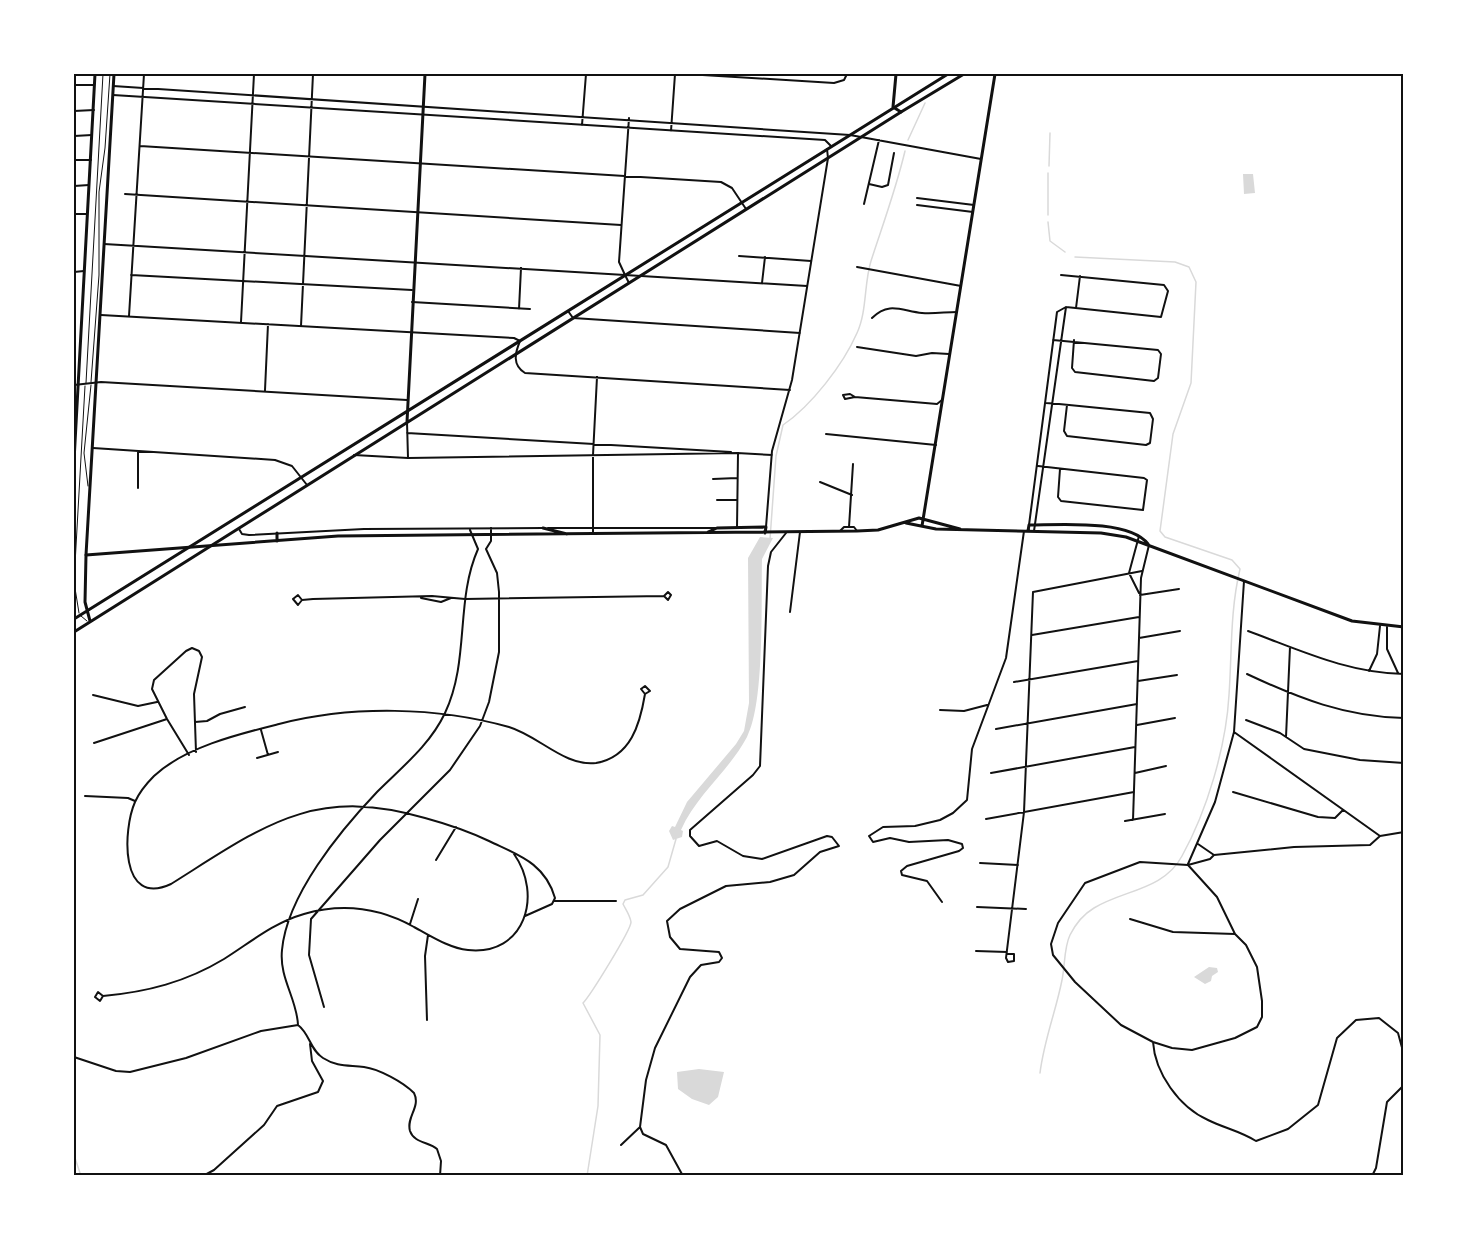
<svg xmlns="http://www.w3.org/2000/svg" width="1477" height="1249" viewBox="0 0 1477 1249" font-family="Ubuntu,sans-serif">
	<rect width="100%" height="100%" fill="#fff"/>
	<!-- water -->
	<path fill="#d9d9d9" d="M1243 174H1253L1255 193 1244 194Z
		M760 537 773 538 762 559C761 601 765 703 747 737 729 771 697 794 681 830L683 831 682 837 673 840 669 831 672 826 675 827 687 802 736 744 744 731 749 703 748 558Z
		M1209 967 1217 968 1218 972 1212 976 1211 981 1205 984 1194 977Z
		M699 1069 724 1072 718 1097 709 1105 692 1099 678 1089 677 1072Z"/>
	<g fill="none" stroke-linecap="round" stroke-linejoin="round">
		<!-- stream -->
		<path stroke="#d9d9d9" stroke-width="1.5" d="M908 140 925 103
			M1049 166 1050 133
			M1048 215V173
			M1048 222 1050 241 1065 252
			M770 539 776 456 783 425C811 406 843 365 857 333 867 312 864 283 871 261 883 224 896 189 905 151
			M1040 1073C1044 1040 1056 1011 1062 980 1065 966 1064 947 1070 935 1075 925 1084 914 1094 908 1123 890 1164 890 1182 856 1207 811 1226 747 1229 695 1232 652 1230 611 1240 569L1232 560 1165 537 1160 531 1173 434 1191 383 1196 282 1189 267 1175 262 1075 257
			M74 1155 81 1176
			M587 1176 598 1106 600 1035 583 1003C590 996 631 930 631 922 630 915 626 910 623 904L625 900 643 895 668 867 676 839"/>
		<!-- service -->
		<path stroke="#111" stroke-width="1" d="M91 382 99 275V192L105 148 110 74
			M86 383 103 74
			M88 486 84 453 91 385
			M79 613 74 582 85 386
			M81 616 87 621"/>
		<!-- minor -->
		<path stroke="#111" stroke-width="2" d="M686 74 834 83 844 80 847 74
			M74 85H94
			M113 86 850 135 981 159
			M113 95 825 140 831 146
			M74 111 94 110
			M629 118 619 262 625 275 807 286
			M582 125 586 74
			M671 131 675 74
			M74 136 92 135
			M140 146 721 182 732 188 746 209
			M74 160H91
			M869 184 882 187 888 185 894 153
			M74 186 89 185
			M125 194 621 225
			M917 198 974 205
			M864 204 879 140
			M917 205 973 212
			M74 214H87
			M104 244 625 275 629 283
			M739 256 811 261
			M857 267 961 286
			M74 272 84 271
			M131 275 412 290
			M762 283 765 257
			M412 302 530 309
			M1076 308 1080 276
			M519 309 521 268
			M568 311 573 318 800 333
			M101 315 514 338 520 341C515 353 512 365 525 373L790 390
			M129 316 144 74
			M872 318C889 301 902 311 922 313 934 314 946 312 957 312
			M241 322 254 74
			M301 326 313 74
			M1053 340 1158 350 1161 354 1158 378 1154 381 1075 372 1072 368 1074 340
			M857 347 916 356 932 353 949 354
			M74 385 101 382 407 400
			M265 390 268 324
			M855 397 850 394 843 395 845 399 855 397 937 404 942 400
			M1046 403 1059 404 1150 413 1153 419 1150 443 1146 445 1067 436 1064 431 1067 405
			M407 422 408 458
			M407 433 731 452
			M826 434 936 445
			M93 448 275 460 292 466 307 485
			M737 453 772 455
			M354 455 408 458 738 453
			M1038 466 1144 478 1147 480 1143 510 1061 501 1058 497 1060 469
			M713 479 737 478
			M820 482 852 495
			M138 488V451
			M717 500H737
			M1029 525 1057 312 1066 307 1161 317 1168 291 1164 285 1061 275
			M766 527 772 451 792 380 828 158 827 149
			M849 527 853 464
			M548 528H717
			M737 528 738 453
			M239 529 242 534 249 535 364 529 543 528
			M470 530 478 549
			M840 531 844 527H854L857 531
			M1034 531 1066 307
			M593 533V455L597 377
			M486 549 491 541V528
			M1139 593 1129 573 1139 536
			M1140 595 1179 589
			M421 598 441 602 451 598
			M302 600 298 595 293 599 298 605 302 600 313 599 432 596 465 599 664 596 668 592 671 595 668 600 664 596
			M790 612 800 532
			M1387 627V649L1398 673
			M1248 631C1300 650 1347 673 1404 674
			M1032 635 1139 617
			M1139 638 1180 631
			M1369 671 1377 654 1380 626
			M1247 674C1298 698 1346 717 1404 718
			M1138 681 1177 675
			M1014 682 1138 661
			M93 695 138 706 157 702
			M74 708V759
			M940 710 964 711 987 705
			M1246 720 1280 733 1304 749 1360 760 1404 763
			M195 722 207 721 220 714 245 707
			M1137 725 1175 718
			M996 729 1137 704
			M261 730 268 755
			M1234 732 1380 836 1404 832
			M1286 737 1290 647
			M94 743 167 719
			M189 755 167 719 152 689 154 680 186 651 192 648 199 651 202 657 194 694 196 752
			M257 758 278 752
			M991 773 1135 747
			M1135 773 1166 766
			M1233 792 1318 817 1335 818 1343 810
			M85 796 128 798 135 801
			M986 819 1134 792
			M1133 820 1141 578 1149 545
			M1125 821 1165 814
			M1198 844 1214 855
			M436 860 456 827
			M980 863 1018 865
			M1188 864 1215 802 1234 732 1244 581
			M1188 865 1217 897 1235 934 1246 945 1257 967 1262 1001V1017L1257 1027 1235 1038 1192 1050 1172 1048 1153 1042 1121 1025 1075 982 1053 955 1051 944 1058 923 1085 883 1140 862 1188 865 1210 859 1214 855 1294 847 1370 845 1380 836
			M555 901H616
			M942 902 927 881 902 875 901 871 907 866 959 851 963 848 962 844 948 840 909 842 890 838 873 842 869 836 883 827 915 826 940 820 953 813 967 800 972 749 1006 658 1024 531
			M977 907 1026 909
			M525 916 552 904 555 898C545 863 518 855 489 841 468 831 447 824 425 818 313 785 262 827 171 884 119 908 123 829 135 802 139 793 147 783 154 776 185 747 239 734 279 724 352 705 438 707 509 727 539 736 565 767 596 763 631 757 640 724 645 694L650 691 645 686 641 689 645 694
			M1130 919 1173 932 1235 934
			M410 924 418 899
			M976 951 1007 952
			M1007 954H1014V961L1008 962 1006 958 1024 812 1033 592 1142 571
			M103 996 98 992 95 997 100 1001 103 996C147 992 186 982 224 959 251 942 273 923 304 914 342 903 380 908 414 927 431 936 449 948 468 950 525 956 543 895 514 854
			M324 1007 309 955 311 919 380 840 450 770 480 726 489 702 499 652V592L497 573 486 549
			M427 1020 425 956 428 935
			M298 1025C297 999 279 978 282 950 287 895 340 831 377 792 402 767 430 745 445 713 470 660 455 601 478 549
			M1153 1042C1155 1073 1179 1107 1208 1120 1224 1128 1240 1131 1256 1141L1288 1129 1318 1105 1337 1038 1356 1020 1379 1018 1398 1033 1404 1055
			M74 1057 116 1071 130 1072 186 1058 261 1031 298 1025C310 1034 310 1050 323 1058 337 1067 348 1065 364 1067 379 1069 403 1082 414 1093 421 1107 406 1117 410 1131 414 1143 429 1142 437 1149L441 1161 440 1176
			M640 1127 643 1134 666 1145 683 1176
			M621 1145 640 1127 646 1080 655 1048 690 977 701 965 719 962 722 958 719 952 680 949 670 937 667 921 680 909 726 886 770 882 794 875 820 852 839 846 832 837 827 836 762 859 743 856 717 841 699 846 690 836V830L753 775 760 766 768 566 771 552 786 533
			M203 1176 214 1170 264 1125 277 1106 318 1092 323 1081 312 1061 310 1044
			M1372 1176 1376 1168 1387 1102 1404 1085"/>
		<!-- tertiary -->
		<path stroke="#111" stroke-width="3" d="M906 523 936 529 1101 533 1126 537 1352 621 1404 627
			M922 526 995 74
			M543 528 567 534
			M1028 531 1029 525C1058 525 1129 519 1148 544
			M708 532 717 528 766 527 765 533
			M277 533V541
			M86 555 338 536 857 531 878 530 919 518 960 529"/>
		<!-- secondary -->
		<path stroke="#111" stroke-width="3" d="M407 422 425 74
			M74 461 95 74
			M74 619 948 74
			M90 621 85 602 86 555 114 74
			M74 632 901 112"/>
		<!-- primary -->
		<path stroke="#111" stroke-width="3" d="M896 74 893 107 901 112 964 74"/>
	</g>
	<!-- border -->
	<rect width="1477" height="1249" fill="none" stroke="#ffffff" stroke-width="150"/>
	<rect x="75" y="75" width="1327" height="1099" fill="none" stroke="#111" stroke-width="2"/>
</svg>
